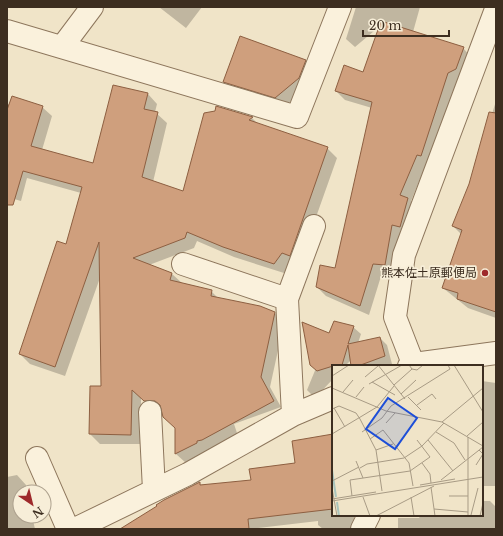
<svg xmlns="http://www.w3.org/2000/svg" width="503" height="536" viewBox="0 0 503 536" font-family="'Libre Baskerville','Noto Sans JP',serif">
	<rect width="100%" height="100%" fill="#f0e4c8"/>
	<!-- shadow -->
	<path fill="#0003" d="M159 7H202L186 28Z
		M356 7H420L413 32 463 48 472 58 430 165 426 164 411 201 417 208 394 274 382 273 369 315 326 296 317 287 335 269 372 108 345 100 336 91 363 73 380 26 355 47 346 39Z
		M305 61 314 71 308 87 285 106 233 91 224 82Z
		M148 94 157 104 155 112 167 123 153 182 183 192 217 107 252 118 259 125 327 148 337 158 299 265 291 262 284 273 234 257 197 241 194 248 149 265 172 274 182 283 211 291 218 298 275 313 284 323 270 387 281 407 234 424 238 436 206 451 207 452 186 463 176 454V429L162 410H155L141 398V444H100L90 434 102 387 101 275 65 376 30 364 20 354 66 245 81 193 27 178 21 201 7 197V104L42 107 52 116 42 150 94 165Z
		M496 101V318L468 308 443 288 462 235 453 226 470 184Z
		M353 327 361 334 358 343 380 338 387 345 392 364 386 366H352L351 360 345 366H333V379L315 398 307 390 330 334Z
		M482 381 496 383V486H482Z
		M333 435V515H354L355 529H323L318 525V521L250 529H122L199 483 202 486 252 481 296 464Z
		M17 475 26 485 28 492H20V516H32L35 529H7V477Z
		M482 501H490L496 507V529H398V518H419L421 515H482Z"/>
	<!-- building -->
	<path fill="#cf9f7d" stroke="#8d5f41" d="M381 21 464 47 456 69 448 73 421 156 417 155 400 195 408 198 400 227 392 225 385 265 373 264 360 306 316 287 320 265 335 268 372 102 335 91 344 65 363 72Z
		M240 36 306 60 299 78 275 98 223 82Z
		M113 85 148 93 144 109 158 112 142 177 183 191 204 113 215 111 216 106 253 117 249 120 328 147 290 256 282 253 274 264 223 247 187 232 185 238 133 258 172 273 170 280 212 290 211 296 260 306 275 312 261 377 274 401 202 440 197 441V443L175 454V428L163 417 160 405 155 401H144L132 390 131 435 89 434 90 386H101L99 242 55 367 19 354 57 241 66 244 82 187 23 171 13 205H7V110L12 96 43 106 31 146 93 163Z
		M489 112 496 113V312L457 299 458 293 442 288 462 230 452 226 469 184Z
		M334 321 354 326 348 344 380 337 385 356 358 366H351L348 345 342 365 333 366 317 371 310 365 302 322 329 333Z
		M333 434V509L248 519 249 529H120L157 506 156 505 164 500 200 482V485L251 480 249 469 295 463 292 441Z"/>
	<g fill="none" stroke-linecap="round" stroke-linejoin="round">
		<defs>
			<path id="street" d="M7 31 297 117 340 7
				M62 47 92 7
				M183 264 287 299
				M409 366 414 364 496 353
				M414 366 395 317 404 255 496 9
				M150 412 154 490
				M293 415 287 299 314 226
				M37 458 68 529
				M75 529 188 474 293 415 333 398
				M362 529 369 515"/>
		</defs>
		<!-- street casing -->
		<use href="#street" stroke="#8d765c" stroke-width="24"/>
		<!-- street -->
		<use href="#street" stroke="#faf1dc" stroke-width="22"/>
	</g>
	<!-- markers -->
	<circle fill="#9e2a2b" stroke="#f7eed8" stroke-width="1.5" cx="485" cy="273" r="4"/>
	<g text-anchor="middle" stroke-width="3.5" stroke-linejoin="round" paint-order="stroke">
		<!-- poi labels -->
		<g font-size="12" fill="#3d2e20" stroke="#f7eed8" text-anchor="end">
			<text x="477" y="277">熊本佐土原郵便局</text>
		</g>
	</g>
	<!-- overview -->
	<g transform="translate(332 365)">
		<rect width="151" height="151" fill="#f0e4c8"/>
		<path fill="none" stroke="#a9c4bc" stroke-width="2" d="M0 105 4 132M5 137 7 151"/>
		<path fill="none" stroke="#a89b85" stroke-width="1" d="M46 0 73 34M77 0 80 4 85 5 91 0M122 0 151 47M0 11 17 0M33 12 46 1M40 17 63 30M37 19 70 0M62 20 80 4M0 23 54 46 110 57 151 81M11 27 21 15M69 29 84 15M24 32 32 22M76 32 89 45M85 40 100 29 104 34M2 43 13 62M0 44 7 41 24 48 28 54 44 85 50 126M110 57 151 23M54 58 63 48M30 67 50 53 59 41 118 4 116 0M104 67 122 78 133 95M0 69 45 42 62 21M135 71 151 57M38 74 51 65 77 98 81 121M96 75 121 106M44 85 61 79M24 96 31 113M90 98 98 109 99 118M144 100 151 89 147 85M28 103 35 99 72 93 90 81 112 58M109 115 151 82M0 116 27 102M88 120 123 114M99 122 103 151M0 123 5 151M20 131 18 115 78 106 98 92 85 75M117 131H136M31 132 38 151M79 132 82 151M0 134 44 127M0 136 151 112M102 144 136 147M139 150 146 123M44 151 102 121M136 151V72M148 151 151 138"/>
		<path fill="#1d4ed8" fill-opacity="0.15" stroke="#1d4ed8" stroke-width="2" d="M56 33 85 53 63 84 34 64Z"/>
		<rect width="151" height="151" fill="none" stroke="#3d2e20" stroke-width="2"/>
	</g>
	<!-- border -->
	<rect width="503" height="536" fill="none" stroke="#3d2e20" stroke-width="16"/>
	<!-- north arrow -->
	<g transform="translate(32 504) rotate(145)"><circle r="19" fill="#f7eed8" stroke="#ada18e"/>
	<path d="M0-3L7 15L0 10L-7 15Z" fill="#9e2a2b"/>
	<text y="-6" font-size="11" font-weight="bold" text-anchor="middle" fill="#3d2e20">N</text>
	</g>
	<!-- scale -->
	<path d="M363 30v6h86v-6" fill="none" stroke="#3d2e20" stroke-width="2"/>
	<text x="369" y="30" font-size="12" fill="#3d2e20" stroke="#f7eed8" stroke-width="3" paint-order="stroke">20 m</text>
</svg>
